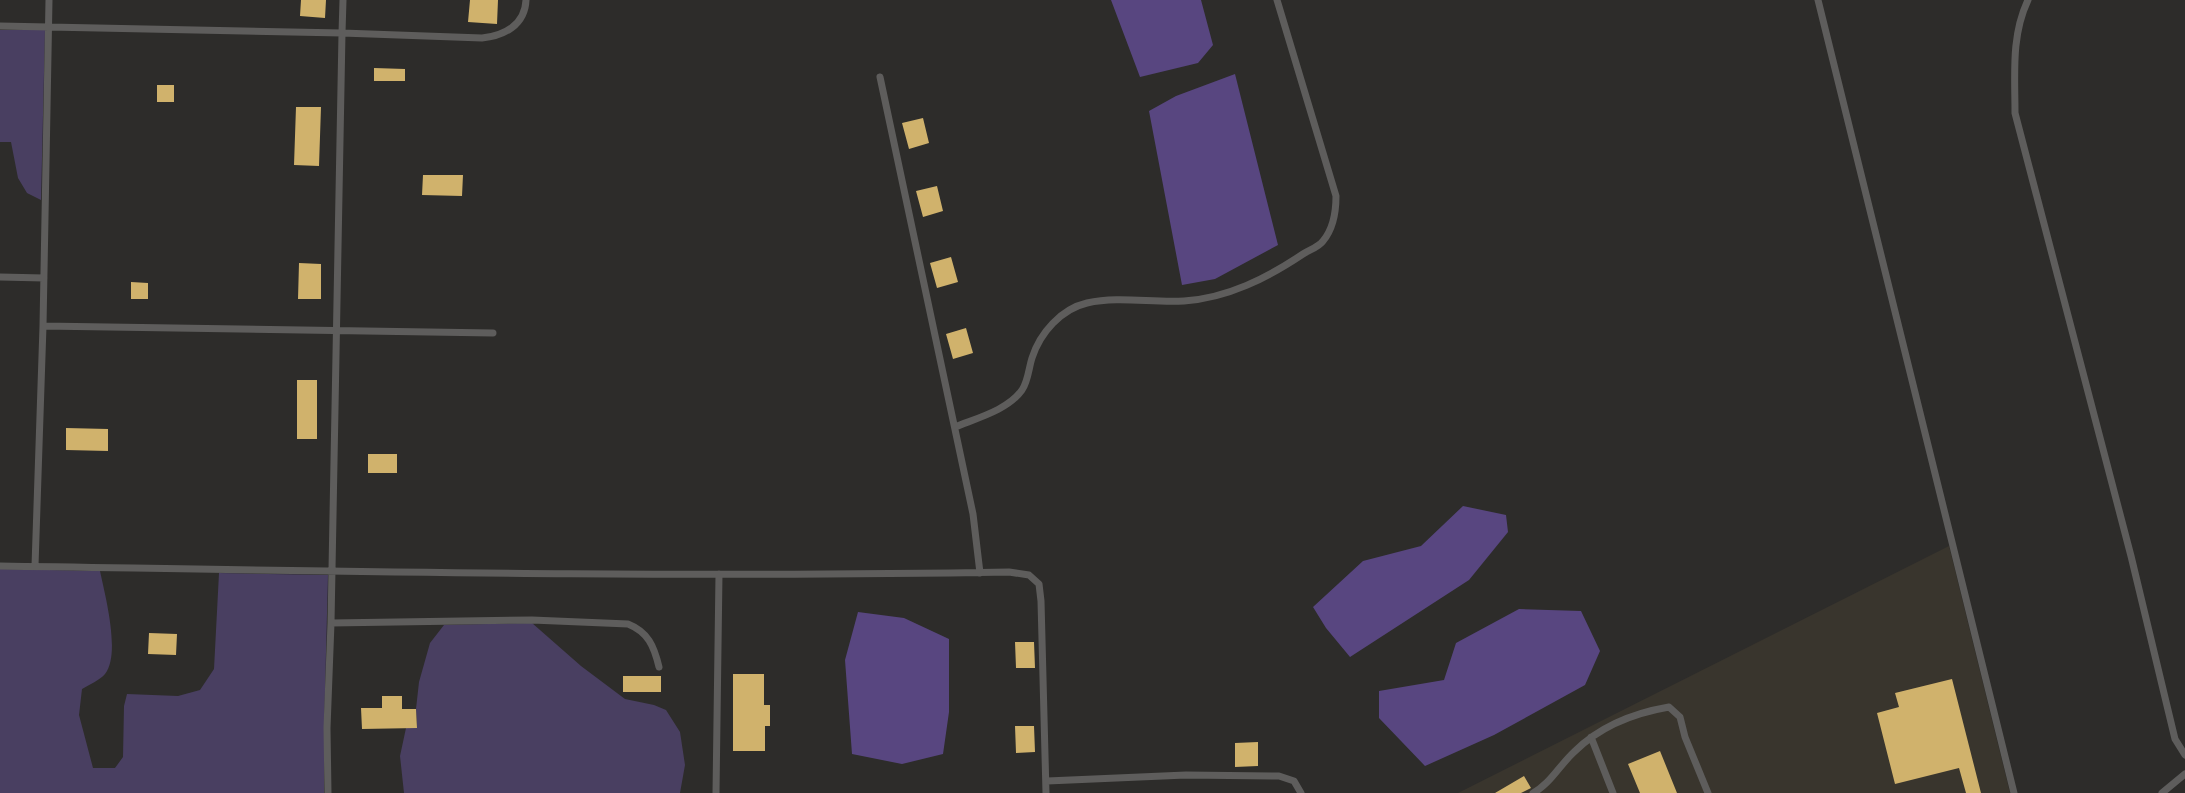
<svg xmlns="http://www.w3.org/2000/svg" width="2185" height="793" viewBox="0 0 2185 793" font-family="'Archivo Narrow',sans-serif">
	<rect width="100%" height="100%" fill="#2d2c2a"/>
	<!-- built -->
	<path fill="#39352d" d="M1949 546 2010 793H1458Z"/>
	<!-- green -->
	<path fill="#493f61" d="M0 30H45L41 200 27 193 18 178 11 142H0Z
		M0 569 100 571C105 595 121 654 105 674 100 680 89 685 82 689L79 715 93 768H115L123 757 124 706 127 694 178 696 200 690 214 669 219 573 328 575 324 729V793H0Z
		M532 623 581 666 625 699 654 705 666 710 680 732 685 765 680 793H404L400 756 406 728 417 727 416 709 419 682 430 643 444 625Z"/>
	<!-- water -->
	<path fill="#584680" d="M1111 0H1201L1213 45 1198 63 1140 77Z
		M1235 74 1278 245 1215 279 1182 285 1149 111 1176 96Z
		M1463 506 1506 515 1508 532 1469 580 1350 657 1326 628 1313 607 1363 561 1421 546Z
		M1519 609 1581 611 1600 651 1585 685 1494 735 1425 766 1379 718V691L1444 680 1456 643Z
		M858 612 904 618 949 639V712L943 754 902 764 852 754 845 660Z"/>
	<!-- building -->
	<path fill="#d0b26c" d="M301 0H326L325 18 300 16Z
		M470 0H498L497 24 468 22Z
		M374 68 405 69V81H374Z
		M157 85H174V102H157Z
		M296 107H321L319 166 294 165Z
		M923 118 929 143 909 149 902 123Z
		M423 175H463L462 196 422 195Z
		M937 186 943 211 923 217 916 191Z
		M951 257 958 282 937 288 930 263Z
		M299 263 321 264V299H298Z
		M131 282 148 283V299H131Z
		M966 328 973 353 953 359 946 334Z
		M297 380H317V439H297Z
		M66 428 108 429V451L66 450Z
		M368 454H397V473H368Z
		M149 633 177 634 176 655 148 654Z
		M1015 642H1034L1035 668H1016Z
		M733 674H764V705H770V726H765V751H733Z
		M623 676H661V692H623Z
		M1952 679 1981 793H1966L1959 768 1895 784 1877 713 1899 707 1895 693Z
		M382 696H402V709H416L417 728 362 729 361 708H382Z
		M1015 726H1034L1035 752 1016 753Z
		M1258 742V766L1235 767V743Z
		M1660 751 1677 793H1640L1628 764Z
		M1524 776 1531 788 1521 793H1495Z"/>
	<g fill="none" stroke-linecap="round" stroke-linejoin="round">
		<!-- service -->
		<path stroke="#5e5d5c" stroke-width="7" d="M343 0 342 33 482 38C504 36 525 25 526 0
			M1818 0 2014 793
			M2028 0C2011 36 2015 74 2015 113L2131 556 2175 739 2185 755
			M0 26 342 33 331 623 327 728 328 793
			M880 77 973 514 980 573
			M0 277 44 278
			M43 326 493 333
			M955 427C977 418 1008 410 1022 390 1028 382 1029 367 1032 358 1040 333 1061 309 1087 303 1119 296 1152 303 1184 301 1228 298 1267 278 1303 254 1309 250 1319 247 1323 241 1334 228 1336 212 1336 196L1277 0
			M0 566C336 571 673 578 1009 572L1029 575 1039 584 1041 601 1046 793
			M35 566 43 326 49 0
			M331 623 532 620 628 624C648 632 654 646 659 667
			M1591 737 1613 793
			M1047 781 1186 775 1279 776 1294 781 1301 793
			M716 793 719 574
			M1533 793C1550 784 1559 766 1574 752 1599 727 1634 713 1669 707L1680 717 1685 737 1708 793
			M2162 793 2185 774"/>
	</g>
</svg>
